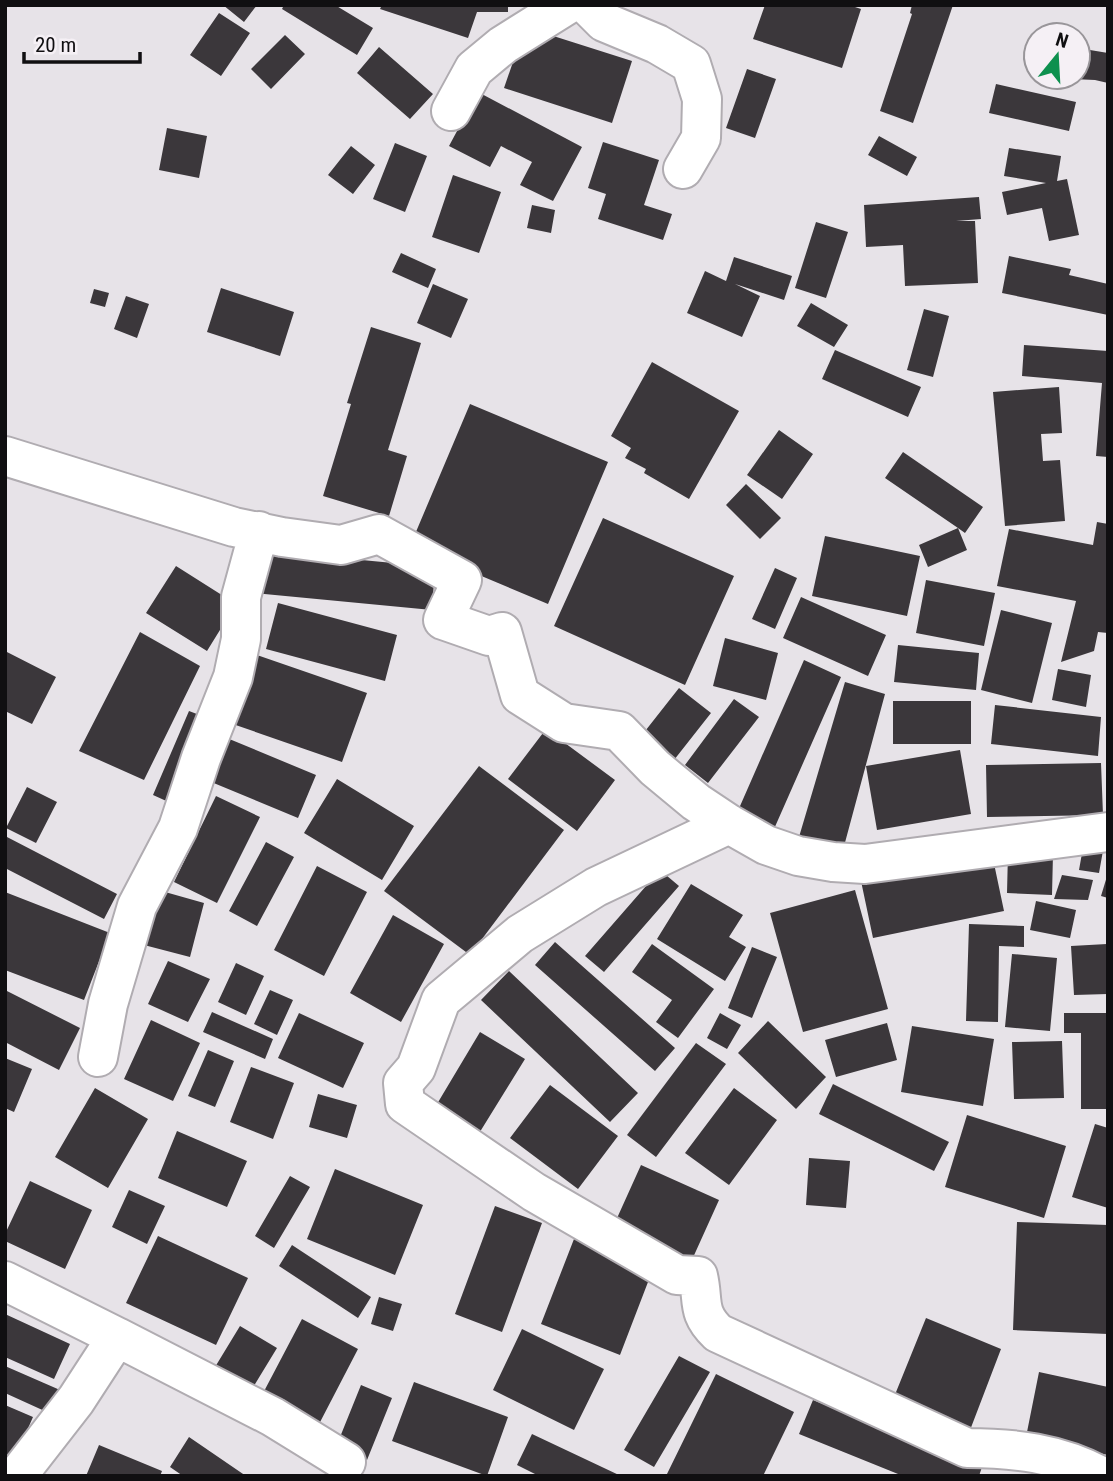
<svg xmlns="http://www.w3.org/2000/svg" width="1113" height="1481" viewBox="0 0 1113 1481" font-family="'Roboto Condensed',sans-serif">
	<rect width="100%" height="100%" fill="#e7e3e8"/>
	<!-- building -->
	<path fill="#3b373b" d="M223 5H257L244 22Z
		M284 5H335L373 28 357 55 282 9Z
		M382 5H508V12H477L468 38 380 9Z
		M765 5H849L861 9 842 68 753 39Z
		M912 5H953L913 123 880 111 912 14 910 13Z
		M219 13 250 33 221 76 190 55Z
		M525 27 632 61 612 123 504 88Z
		M285 35 305 54 271 89 251 69Z
		M379 47 433 94 410 119 357 73Z
		M1078 48 1108 53V83L1095 80 1072 79V77H1078Z
		M747 69 776 79 755 138 726 128Z
		M996 84 1076 102 1069 131 989 113Z
		M478 92 582 147 553 201 520 185 532 162 501 146 490 167 449 146Z
		M167 128 207 136 199 178 159 170Z
		M879 136 917 157 907 176 868 155Z
		M603 142 659 160 644 205 672 214 663 240 598 219 606 194 588 188Z
		M395 143 427 156 405 212 373 199Z
		M351 146 375 165 353 194 328 175Z
		M1009 148 1061 156 1057 181 1067 179 1079 235 1049 241 1042 208 1007 215 1002 192 1046 183 1004 176Z
		M453 175 501 192 479 253 432 237Z
		M979 197 981 219 956 221H975L978 283 905 286 903 245 866 247 864 205Z
		M532 205 555 210 551 233 527 228Z
		M816 222 848 232 826 298 795 288Z
		M401 253 436 269 428 288 392 272Z
		M1009 256 1071 269 1069 275 1108 284V315L1002 293Z
		M734 257 792 276 784 300 735 284 760 296 742 337 687 313 705 271 726 281Z
		M433 284 468 299 451 338 417 323Z
		M221 288 294 312 280 356 207 332Z
		M94 289 109 293 105 307 90 303Z
		M126 296 149 304 137 338 114 329Z
		M811 303 848 325 834 347 797 326Z
		M924 309 949 316 933 377 907 370Z
		M371 327 421 343 388 450 407 456 389 516 323 496 351 404 347 403Z
		M1024 345 1108 351V457L1096 456 1102 383 1022 376Z
		M835 350 921 387 908 417 822 379Z
		M652 362 739 411 689 499 644 473 646 469 625 458 631 448 611 436Z
		M1059 387 1062 433 1041 434 1043 461 1060 460 1065 521 1005 526 993 392Z
		M470 404 608 462 548 604 410 546Z
		M779 430 813 454 782 499 747 475Z
		M903 452 983 507 965 533 958 528 967 550 928 567 919 545 958 528 885 478Z
		M746 484 781 518 760 539 726 505Z
		M603 518 734 576 685 685 554 626Z
		M1097 522 1108 524V633L1098 632 1094 651 1061 662 1076 601 997 586 1009 529 1093 545Z
		M825 536 920 556 907 616 812 596Z
		M257 550 435 567 432 610 253 593Z
		M176 566 236 604 207 651 146 613Z
		M775 568 797 578 775 629 752 619Z
		M926 580 995 593 984 646 916 633Z
		M801 597 886 635 868 676 783 638Z
		M278 603 397 635 385 681 266 649Z
		M1001 610 1052 623 1032 703 981 690Z
		M140 632 200 666 144 780 79 751Z
		M725 638 778 653 766 700 713 686Z
		M898 645 979 653 976 690 894 682Z
		M5 651 56 677 32 724 5 711Z
		M248 652 367 693 342 762 224 721Z
		M804 660 841 677 774 829 737 813Z
		M1058 669 1091 675 1086 707 1052 700Z
		M845 682 885 694 843 850 799 837Z
		M679 688 711 713 674 760 642 735Z
		M734 699 759 717 708 783 685 765Z
		M893 701H971V744H893Z
		M995 705 1101 717 1098 756 991 744Z
		M189 711 210 719 173 804 153 795Z
		M546 729 615 780 577 831 508 779Z
		M222 736 316 775 298 818 204 779Z
		M960 750 971 814 877 830 866 766Z
		M1101 763 1103 815 987 817 986 765Z
		M479 766 564 830 470 955 384 891Z
		M337 779 414 826 382 880 304 833Z
		M27 787 57 802 36 843 6 828Z
		M216 796 260 817 217 903 174 882Z
		M7 837 117 894 104 919 5 868Z
		M266 842 294 857 257 926 229 911Z
		M1084 842 1104 845 1099 873 1079 870Z
		M1008 852 1053 854 1052 895 1007 893Z
		M992 854 1004 911 873 938 861 881Z
		M317 866 367 892 324 976 274 950Z
		M660 870 679 886 604 972 585 956Z
		M1108 873V898L1101 896Z
		M1062 875 1093 880 1088 900 1054 899Z
		M691 884 743 915 729 937 746 947 725 981 657 939Z
		M158 890 204 903 190 957 144 945Z
		M855 890 888 1009 803 1032 770 913Z
		M5 892 110 933 84 1000 5 970Z
		M1036 901 1076 910 1070 938 1030 930Z
		M393 915 444 944 401 1022 350 993Z
		M969 924 1024 926V947L999 946 998 1022 966 1021Z
		M555 942 675 1048 655 1071 535 965Z
		M652 944 714 989 678 1038 656 1022 672 1000 632 972Z
		M1107 944 1108 994 1074 995 1071 946Z
		M752 947 777 957 752 1018 728 1008Z
		M1012 954 1057 958 1050 1031 1005 1027Z
		M168 961 210 979 188 1022 148 1004Z
		M236 963 264 976 246 1015 218 1002Z
		M509 971 638 1093 610 1122 481 1000Z
		M5 990 80 1028 59 1070 5 1042Z
		M270 990 293 1000 277 1035 254 1024Z
		M212 1012 273 1039 265 1059 203 1032Z
		M299 1013 364 1043 343 1088 278 1058Z
		M720 1013 741 1025 727 1049 707 1038Z
		M1064 1013H1108V1109H1081V1033H1064Z
		M151 1020 200 1043 173 1101 124 1079Z
		M768 1021 826 1077 796 1109 738 1053Z
		M887 1023 897 1060 836 1077 825 1040Z
		M912 1026 994 1039 983 1106 901 1092Z
		M480 1032 525 1059 478 1135 434 1109Z
		M1062 1041 1064 1098 1014 1099 1012 1042Z
		M696 1043 726 1064 656 1157 627 1135Z
		M208 1050 234 1061 215 1107 188 1096Z
		M5 1058 32 1069 14 1112 5 1108Z
		M251 1067 294 1083 273 1139 230 1122Z
		M833 1084 949 1142 934 1171 819 1114Z
		M550 1085 618 1136 578 1189 510 1138Z
		M95 1088 148 1119 108 1188 55 1157Z
		M734 1088 777 1120 729 1185 685 1153Z
		M318 1094 357 1105 347 1138 309 1127Z
		M967 1115 1066 1146 1044 1218 945 1187Z
		M1095 1124 1108 1128V1208L1072 1197Z
		M177 1131 247 1161 227 1207 158 1178Z
		M809 1158 850 1161 846 1208 806 1205Z
		M641 1165 719 1200 691 1262 613 1227Z
		M335 1169 423 1205 395 1275 307 1239Z
		M290 1176 310 1187 274 1248 255 1236Z
		M30 1181 92 1210 65 1269 5 1241V1234Z
		M129 1190 165 1206 147 1244 112 1227Z
		M495 1206 542 1223 502 1332 455 1314Z
		M1017 1222 1108 1225V1334L1013 1330Z
		M158 1236 248 1278 216 1345 126 1303Z
		M574 1239 653 1269 620 1355 541 1324Z
		M292 1245 371 1297 358 1318 279 1266Z
		M379 1297 402 1304 393 1331 371 1324Z
		M5 1314 70 1344 54 1379 5 1357Z
		M926 1318 1001 1349 967 1438 892 1402Z
		M302 1319 358 1349 318 1426 261 1397Z
		M240 1326 277 1348 249 1394 212 1372Z
		M522 1329 604 1369 574 1430 493 1390Z
		M679 1356 710 1372 654 1467 624 1450Z
		M5 1366 60 1390 49 1413 5 1393Z
		M1039 1372 1108 1387V1455L1026 1437Z
		M716 1374 794 1412 763 1476H666Z
		M414 1382 508 1417 487 1476 392 1441Z
		M361 1385 392 1398 367 1460 336 1447Z
		M813 1400 982 1467 979 1476H903L799 1434Z
		M5 1405 33 1417 7 1476H5Z
		M532 1434 621 1476H539L517 1465Z
		M189 1437 246 1476H183L170 1467Z
		M99 1445 162 1471 160 1476H86Z"/>
	<g fill="none" stroke-linecap="round" stroke-linejoin="round">
		<defs>
			<path id="street" d="M587 5 604 22 657 44 691 64 702 99 701 138 683 169
				M451 111 474 69 503 45 567 5
				M5 456 234 527 282 537 341 545 379 534 462 580 443 620 489 636 502 632 520 695 564 723 619 731 655 768 696 802 729 824 766 845 798 856 833 862 865 864 1108 832
				M729 824 596 887 520 934 441 1000 416 1068 403 1083 405 1104 534 1192 677 1275 698 1276C704 1301 696 1312 718 1333L967 1448C1013 1448 1059 1453 1101 1476
				M98 1057 108 1004 137 906 178 828 201 758 233 677 241 639V597L259 531
				M5 1281 117 1337
				M17 1476 76 1400 117 1337 273 1417 346 1462"/>
		</defs>
		<!-- street casing -->
		<use href="#street" stroke="#b0acb1" stroke-width="42"/>
		<!-- street -->
		<use href="#street" stroke="#fff" stroke-width="38"/>
	</g>
	<!-- border -->
	<rect width="1113" height="1481" fill="none" stroke="#100f11" stroke-width="14"/>
	<!-- north arrow -->
	<g transform="translate(1057 56) rotate(18)"><circle r="33" fill="#f5f0f5" stroke="#99969a" stroke-width="2"/>
	<path d="M0-5L12 26L0 18L-12 26Z" fill="#0d904e"/>
	<text y="-10" font-size="19" font-weight="bold" text-anchor="middle" fill="#100f11">N</text>
	</g>
	<!-- scale -->
	<path d="M24 52v10h116v-10" fill="none" stroke="#100f11" stroke-width="3.5"/>
	<text x="35" y="52" font-size="21" fill="#100f11" stroke="#f5f0f5" stroke-width="5" paint-order="stroke">20 m</text>
</svg>
